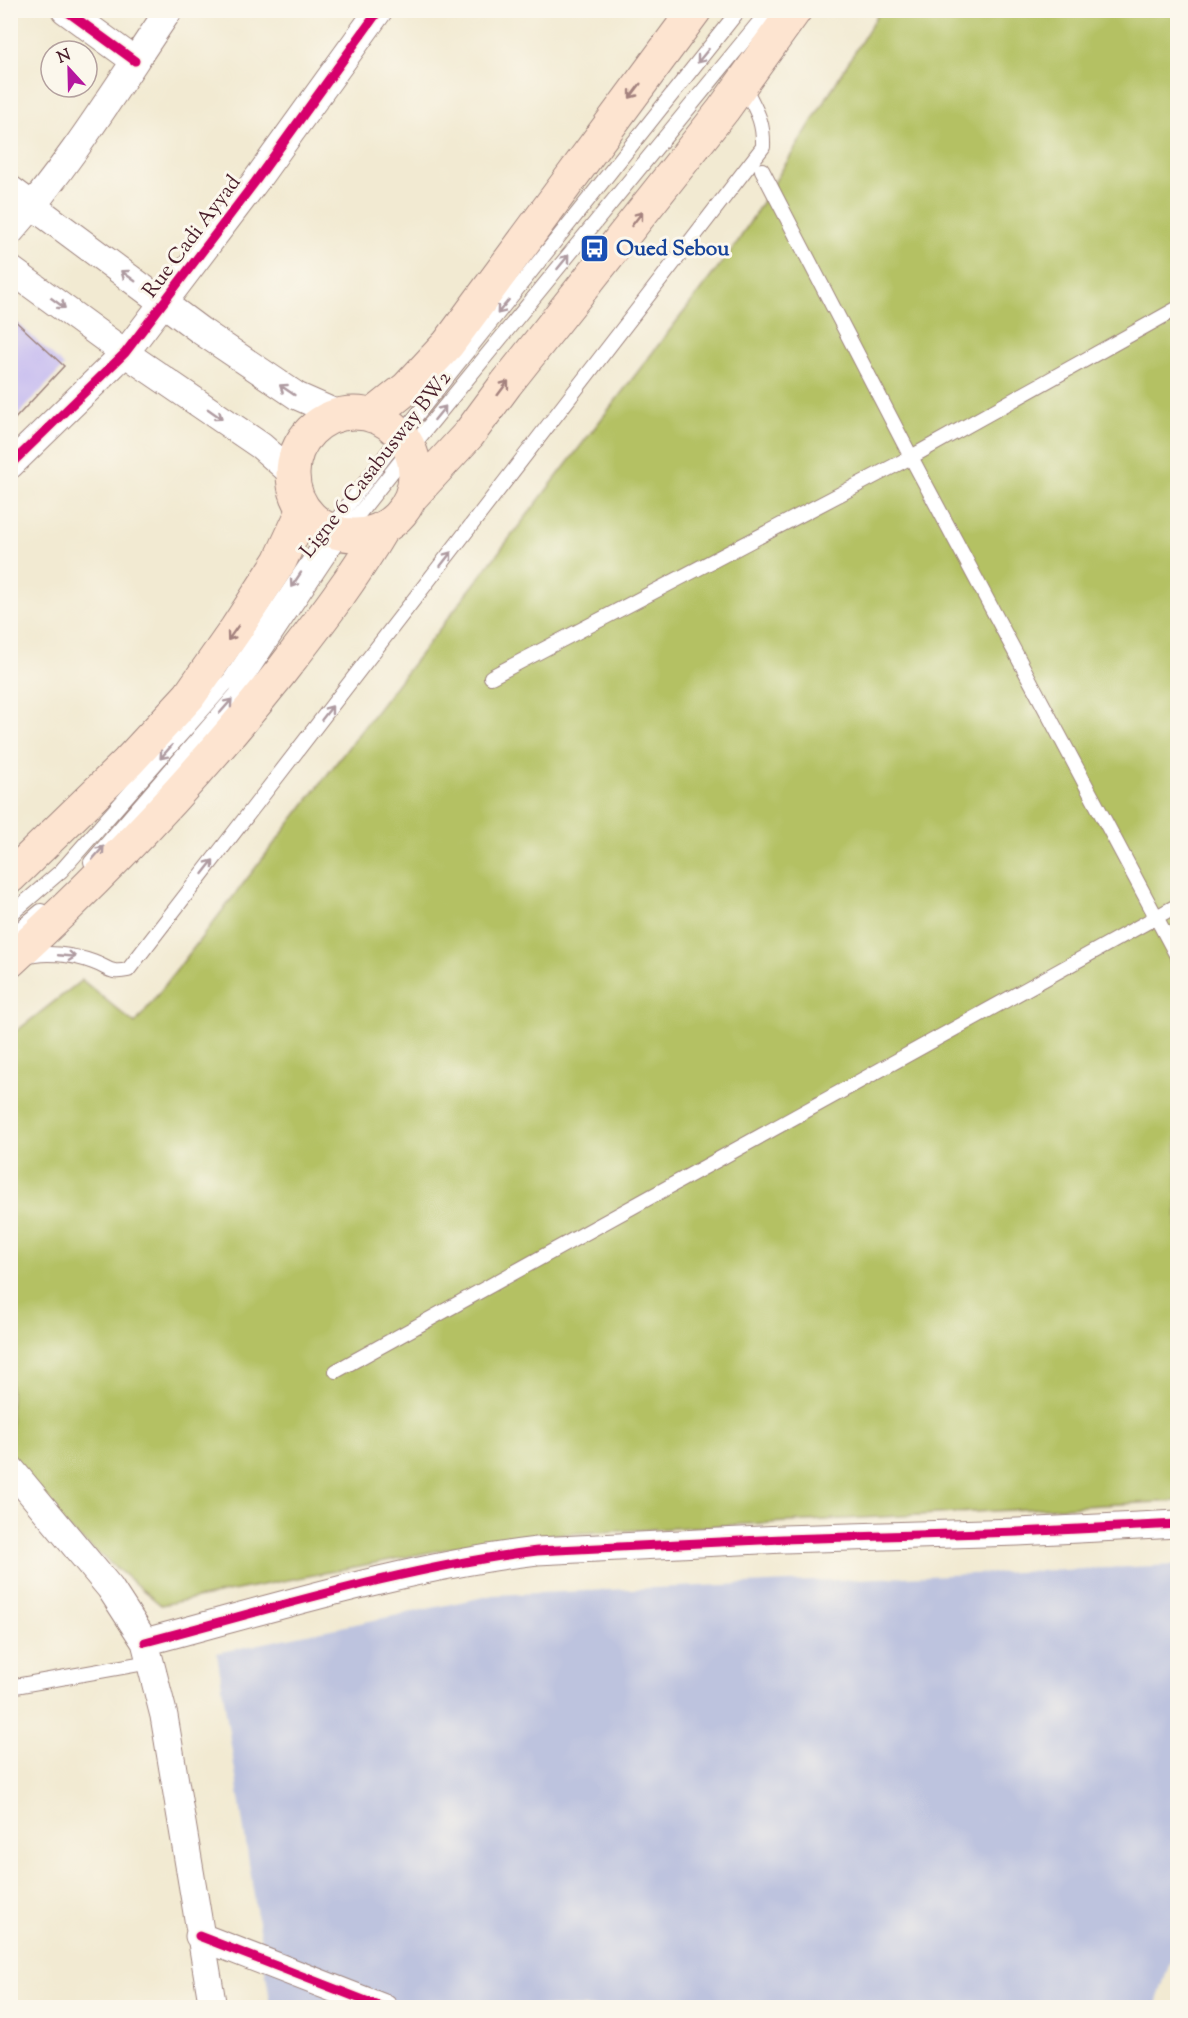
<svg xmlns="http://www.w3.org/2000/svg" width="1188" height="2018" viewBox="0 0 1188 2018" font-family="'Sorts Mill Goudy',serif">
	<rect width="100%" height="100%" fill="#fbf7ec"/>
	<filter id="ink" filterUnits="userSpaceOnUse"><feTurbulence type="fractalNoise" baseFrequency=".0167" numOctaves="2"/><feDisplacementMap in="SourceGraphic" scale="12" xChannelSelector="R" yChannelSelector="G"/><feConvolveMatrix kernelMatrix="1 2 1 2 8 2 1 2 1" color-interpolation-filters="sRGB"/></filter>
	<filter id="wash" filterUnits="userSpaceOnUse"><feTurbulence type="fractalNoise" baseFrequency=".008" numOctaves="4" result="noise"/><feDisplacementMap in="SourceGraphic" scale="24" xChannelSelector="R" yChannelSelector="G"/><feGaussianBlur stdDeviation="1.35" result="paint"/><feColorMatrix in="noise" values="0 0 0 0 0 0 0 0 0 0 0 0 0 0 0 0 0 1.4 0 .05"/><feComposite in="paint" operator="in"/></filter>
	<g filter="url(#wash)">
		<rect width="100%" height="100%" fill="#f2ead2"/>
		<!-- industrial -->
		<path fill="#bdc3de" d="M1177 1565V1941L1155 2007H271L217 1653 494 1595Z"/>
		<!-- green -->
		<path fill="#b4c163" stroke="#7f7047" stroke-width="1.5" d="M880 11H1177V1501L508 1537 161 1605 55 1518 11 1454 10 1036 82 980 135 1024 737 243Z"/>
		<g id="blocks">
			<!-- building -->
			<path fill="#c2b7f0" d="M10 316 64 366 10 424Z"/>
		</g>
	</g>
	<g filter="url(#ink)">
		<use href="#blocks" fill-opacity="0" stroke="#9e847e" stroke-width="1.5"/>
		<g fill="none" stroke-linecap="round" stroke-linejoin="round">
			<defs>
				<path id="lane" d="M762 170 911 457 1178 958
					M491 677 911 457 1178 308
					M91 862 236 694 343 534 410 449 769 10
					M10 915 61 871 230 679 329 530 401 435 739 10
					M10 937 41 911
					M23 958C43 950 74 955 93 962 110 968 109 974 128 970L763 147C764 118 754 108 743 84
					M336 1371 1178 905
					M10 1687 150 1662"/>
				<path id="street" d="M65 10 135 61
					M10 189 201 331 297 396 340 415
					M10 232C70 164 118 85 169 10
					M10 269 125 353 261 446 293 474
					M10 465 125 353 255 182 379 10
					M10 1468 110 1588 145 1642 164 1716 213 2008
					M145 1642C274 1608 404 1567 537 1551L783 1539 1018 1532 1178 1524
					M199 1936 384 2008"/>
				<path id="secondary" d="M293 474a61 61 0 1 1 122 0a61 61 0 1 1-122 0Z
					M372 416 407 388 448 344 695 10
					M411 497 469 434 506 384 723 110 795 10
					M10 877 128 762 189 696 236 629 280 561 304 509
					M10 961C107 872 198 776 280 673 318 624 351 582 382 529"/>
			</defs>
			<!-- lane casing -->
			<use href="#lane" stroke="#9e847e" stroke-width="16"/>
			<!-- street casing -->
			<use href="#street" stroke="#9e847e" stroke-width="29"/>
			<!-- secondary casing -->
			<use href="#secondary" stroke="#9e847e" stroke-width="35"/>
			<!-- lane -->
			<use href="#lane" stroke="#fff" stroke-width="14"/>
			<!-- street -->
			<use href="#street" stroke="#fff" stroke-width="27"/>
			<!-- secondary -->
			<use href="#secondary" stroke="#fde4d0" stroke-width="33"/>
			<defs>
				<path id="cycleway" d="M65 10 135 61
					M10 465 125 353 255 182 379 10
					M145 1642C274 1608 404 1567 537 1551L783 1539 1018 1532 1178 1524
					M199 1936 384 2008"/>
			</defs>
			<!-- cycleway casing -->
			<use href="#cycleway" stroke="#fbf7ec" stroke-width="13"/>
			<!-- cycleway -->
			<use href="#cycleway" stroke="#d6006c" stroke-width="9"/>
		</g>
		<!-- one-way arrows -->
		<defs><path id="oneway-shaft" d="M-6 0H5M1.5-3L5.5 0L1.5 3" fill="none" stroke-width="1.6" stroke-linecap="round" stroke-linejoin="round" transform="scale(1.5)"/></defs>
		<g stroke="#ae9aa0">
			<use href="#oneway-shaft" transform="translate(703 56) rotate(129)"/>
			<use href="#oneway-shaft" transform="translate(563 262) rotate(-51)"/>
			<use href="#oneway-shaft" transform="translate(128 276) rotate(-144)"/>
			<use href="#oneway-shaft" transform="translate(58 303) rotate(36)"/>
			<use href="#oneway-shaft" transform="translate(503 307) rotate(129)"/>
			<use href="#oneway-shaft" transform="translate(287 390) rotate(-146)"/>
			<use href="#oneway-shaft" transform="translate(440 413) rotate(-51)"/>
			<use href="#oneway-shaft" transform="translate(215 414) rotate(35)"/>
			<use href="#oneway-shaft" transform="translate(446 559) rotate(-52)"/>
			<use href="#oneway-shaft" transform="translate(296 580) rotate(124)"/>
			<use href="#oneway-shaft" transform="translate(226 706) rotate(-49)"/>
			<use href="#oneway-shaft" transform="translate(327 713) rotate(-52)"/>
			<use href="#oneway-shaft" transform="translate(166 752) rotate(131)"/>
			<use href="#oneway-shaft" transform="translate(98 853) rotate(-49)"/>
			<use href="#oneway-shaft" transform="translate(208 867) rotate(-52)"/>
			<use href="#oneway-shaft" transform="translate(67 956) rotate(5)"/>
		</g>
		<g stroke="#a4827e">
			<use href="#oneway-shaft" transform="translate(635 91) rotate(127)"/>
			<use href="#oneway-shaft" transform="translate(637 219) rotate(-52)"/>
			<use href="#oneway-shaft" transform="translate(503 388) rotate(-53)"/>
			<use href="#oneway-shaft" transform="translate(233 633) rotate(125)"/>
		</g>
	</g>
	<!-- icons -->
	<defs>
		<symbol id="bus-square" viewBox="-11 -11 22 22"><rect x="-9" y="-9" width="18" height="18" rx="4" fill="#1a4fb4" stroke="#fbf7ec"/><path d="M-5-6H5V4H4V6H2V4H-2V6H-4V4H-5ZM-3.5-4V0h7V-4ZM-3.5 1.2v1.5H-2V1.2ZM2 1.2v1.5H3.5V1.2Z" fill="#fff"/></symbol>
	</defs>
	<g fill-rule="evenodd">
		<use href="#bus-square" x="578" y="232" width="33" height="33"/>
	</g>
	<g text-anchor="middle" stroke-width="6" stroke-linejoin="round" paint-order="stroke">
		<!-- street labels -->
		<g font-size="21" fill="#4a1f2b" stroke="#fbf7ec">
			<text transform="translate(191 236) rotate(-53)" y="7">Rue Cadi Ayyad</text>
			<text transform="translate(375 464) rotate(-52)" y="7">Ligne 6 Casabusway BW2</text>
		</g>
		<!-- transit labels -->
		<g font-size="21" font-weight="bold" fill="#164399" stroke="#fbf7ec" text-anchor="start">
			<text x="616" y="255">Oued Sebou</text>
		</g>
	</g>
	<!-- margin -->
	<rect width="1188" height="2018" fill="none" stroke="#fbf7ec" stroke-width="36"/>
	<!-- north arrow -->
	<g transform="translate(69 69) rotate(338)"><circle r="28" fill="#fbf7ec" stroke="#b4a19f" stroke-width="1.5"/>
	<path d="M0-4.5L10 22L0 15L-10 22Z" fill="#b5179e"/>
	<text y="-9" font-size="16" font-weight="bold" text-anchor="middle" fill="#4a1f2b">N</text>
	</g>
</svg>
